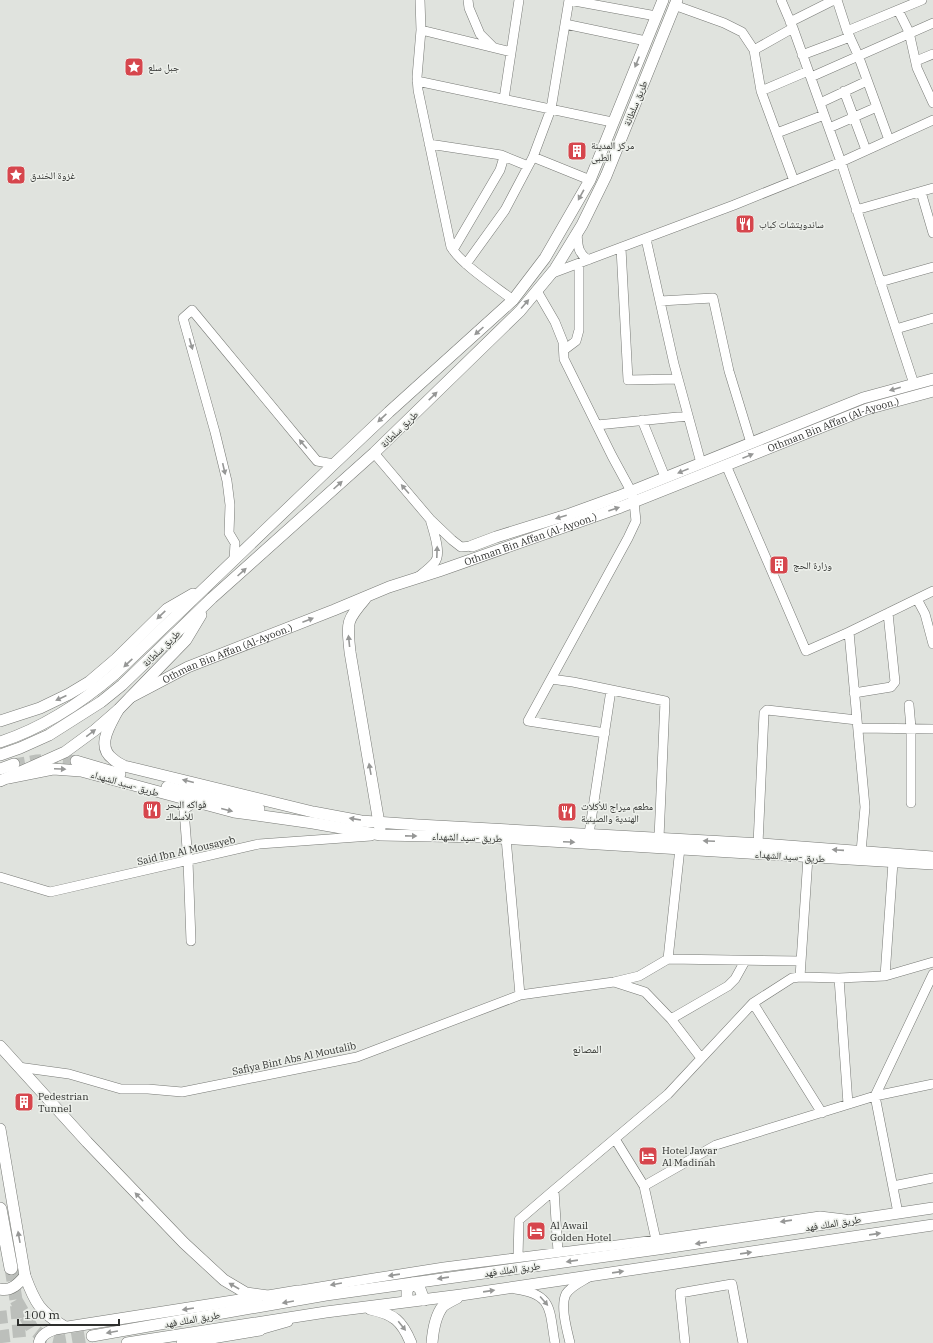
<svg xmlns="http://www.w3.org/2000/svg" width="933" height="1343" viewBox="0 0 933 1343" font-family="'IBM Plex Serif','Noto Naskh Arabic',serif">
	<rect width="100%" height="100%" fill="#e0e3de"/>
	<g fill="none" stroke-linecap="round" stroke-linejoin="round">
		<!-- major-tunnel -->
		<path stroke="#bcbfbb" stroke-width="11" stroke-dasharray="11 5.5" stroke-linecap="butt" d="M14 764 37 760 58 759 76 761"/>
		<!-- highway-tunnel -->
		<path stroke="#bcbfbb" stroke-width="13" stroke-dasharray="13 6" stroke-linecap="butt" d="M11 1268 16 1300 20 1343
			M16 1300 32 1328 43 1337 62 1341 92 1336
			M0 1311 4 1343"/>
		<defs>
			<path id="minor" d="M420 0 421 30 417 77 418 90 451 247C462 265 495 286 513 300
				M468 0 469 8 480 34 493 47
				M569 0 656 16
				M781 0 793 28 841 162 914 384
				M837 0 847 31 858 55 889 140
				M674 5 724 23 742 32 754 50 761 91 794 181
				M898 10 909 32 917 68 933 103
				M790 22 834 0
				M565 24 646 41
				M421 30 511 52
				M847 31 922 0
				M754 50 793 28
				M802 55 850 37
				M916 61 933 54
				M811 77 933 23
				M417 81 612 122
				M761 91 808 71
				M844 91 866 150
				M504 99 519 0
				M820 103 867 81
				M829 128 877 107
				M777 133 824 115
				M429 144 501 155 528 166
				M533 157 590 180
				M921 192 933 233
				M856 210 933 188
				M577 233C578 245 577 252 588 260
				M646 239 674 364 701 463
				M621 248 628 380 678 379
				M453 250 500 170 504 157
				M466 264 505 210 533 157 551 109 569 0
				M550 274 734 205 841 162 933 120
				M880 282 933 267
				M537 291 555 322 563 342 564 359 612 456 631 491 634 502 636 521 628 538 528 721 605 733
				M660 301 713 298 729 371 751 443
				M896 329 933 318
				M564 350 576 341 579 330V264
				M642 420 665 477
				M597 425 688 416
				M374 453 430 519 452 540 461 547 472 546
				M726 465 806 651 849 632 933 591
				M234 560 235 543 229 533 230 505 227 481 215 432 183 318 192 310 317 461 334 464
				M418 577C423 573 430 568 435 562 442 553 433 530 430 519
				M917 599 925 614 933 644
				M849 632 865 807 861 852
				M551 679 573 682 665 701 659 838
				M854 693 891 687 895 682 888 613
				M909 705 911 728V803
				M858 728 933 729
				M589 834 611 690
				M506 838 520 995
				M758 844 764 713 767 710 857 720
				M0 877 50 892 259 844 371 836
				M191 941 188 861 184 810 194 802
				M668 959 801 961
				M933 974 875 1096 933 1084
				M885 976 893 862
				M800 977 808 857
				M839 978 848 1104
				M614 982 645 992 671 1019 701 1058
				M753 1003 822 1113
				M671 1019 728 986 735 979 745 961
				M18 1067 69 1074 121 1089H148L182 1092 357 1057 520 995 614 982 639 976 668 959 680 848
				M615 1139 644 1186 656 1240
				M644 1186 716 1145 875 1096 898 1213
				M893 1186 933 1178
				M558 1252 554 1190 668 1094 753 1003 792 978 800 977 839 978 885 976 933 962
				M518 1257 519 1220 554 1190
				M515 1289C554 1294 549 1311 555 1343
				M301 1290 374 1278 444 1267 656 1240 820 1216 845 1219
				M260 1330 288 1322
				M570 1343C567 1330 560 1306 566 1294 571 1286 581 1282 589 1277
				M685 1343 680 1293 732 1284 743 1343"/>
			<g id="major">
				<path d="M472 546 496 537 570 514 617 497 863 398 933 379"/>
				<path d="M365 599C346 621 347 622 350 652L380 829"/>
				<path id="s1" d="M131 697 188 667 334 610 389 587 439 571 621 507 867 409 933 391"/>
				<path d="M118 710C111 724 95 746 113 759 116 762 120 764 124 766L313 812 361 821 418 825 762 844 933 857"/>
				<path d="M0 721 40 708 69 694 89 682 116 659 167 609 193 594"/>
				<path d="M0 742C43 728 81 703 115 674L334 464 389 412 513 300 545 258 590 180 663 0"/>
				<path d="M0 755 20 748 49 735 101 702 122 685 212 598 374 453 520 311 555 269 582 225 606 176 677 0"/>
				<path d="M76 761 120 774"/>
				<path d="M0 769 14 764"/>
				<path d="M8 778 53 769 81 771 234 812 313 823 381 835 482 837 933 864"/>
				<path d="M0 781 65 752 95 730 118 710 186 640 201 615"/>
				<path d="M167 787 259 809"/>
				<path d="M0 1046 87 1142 184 1243 224 1280 246 1293 268 1296 298 1291 315 1294"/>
				<path d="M0 1129 25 1276C35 1303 40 1312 65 1327"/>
				<path d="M0 1289C11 1292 19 1283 25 1276"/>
				<path d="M407 1301V1290L413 1283 420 1289 424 1300"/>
				<path d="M370 1309C394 1314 402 1321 411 1343"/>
				<path d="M92 1336 326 1295 658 1249 933 1208"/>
				<path d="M39 1343C41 1335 47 1332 55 1329L258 1297"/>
				<path d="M127 1343 326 1312 461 1295 933 1225"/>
				<path d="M182 1343 260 1330"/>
				<path d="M432 1343C433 1330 435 1316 443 1306 447 1303 453 1300 457 1298"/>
			</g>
			<path id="highway" d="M0 1209 11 1268"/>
		</defs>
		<!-- minor casing -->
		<use href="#minor" stroke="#777975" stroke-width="10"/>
		<!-- major casing -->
		<use href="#major" stroke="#777975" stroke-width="12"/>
		<!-- highway casing -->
		<use href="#highway" stroke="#777975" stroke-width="14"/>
		<!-- minor -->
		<use href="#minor" stroke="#fff" stroke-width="9"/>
		<!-- major -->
		<use href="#major" stroke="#fff" stroke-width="11"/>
		<!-- highway -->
		<use href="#highway" stroke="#fff" stroke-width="13"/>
	</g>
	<!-- one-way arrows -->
	<defs><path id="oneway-solid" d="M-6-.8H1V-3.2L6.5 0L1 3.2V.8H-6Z"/></defs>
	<g fill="#969796">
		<use href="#oneway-solid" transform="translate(637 62) rotate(112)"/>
		<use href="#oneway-solid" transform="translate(581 195) rotate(119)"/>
		<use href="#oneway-solid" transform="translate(525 304) rotate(-49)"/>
		<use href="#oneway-solid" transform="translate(479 331) rotate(138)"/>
		<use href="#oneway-solid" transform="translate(191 344) rotate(74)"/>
		<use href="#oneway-solid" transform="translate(895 389) rotate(164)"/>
		<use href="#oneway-solid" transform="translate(433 396) rotate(-44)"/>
		<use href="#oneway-solid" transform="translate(382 418) rotate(137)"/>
		<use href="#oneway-solid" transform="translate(303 444) rotate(-130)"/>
		<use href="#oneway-solid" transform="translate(748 456) rotate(-22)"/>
		<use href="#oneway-solid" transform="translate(224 469) rotate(77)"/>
		<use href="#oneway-solid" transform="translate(683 471) rotate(158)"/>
		<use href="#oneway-solid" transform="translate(338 485) rotate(-42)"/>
		<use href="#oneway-solid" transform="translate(405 489) rotate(-131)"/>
		<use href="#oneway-solid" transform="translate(614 509) rotate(-19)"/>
		<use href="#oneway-solid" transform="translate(561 517) rotate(163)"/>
		<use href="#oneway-solid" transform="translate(437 552) rotate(-88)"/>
		<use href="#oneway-solid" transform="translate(242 572) rotate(-42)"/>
		<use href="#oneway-solid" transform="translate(161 615) rotate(136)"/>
		<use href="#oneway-solid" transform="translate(308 620) rotate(-21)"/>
		<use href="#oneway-solid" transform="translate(349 641) rotate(-96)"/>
		<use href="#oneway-solid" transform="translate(128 663) rotate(137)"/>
		<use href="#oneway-solid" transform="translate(61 698) rotate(155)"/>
		<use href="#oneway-solid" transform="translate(91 733) rotate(-37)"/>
		<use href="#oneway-solid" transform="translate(60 769) rotate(3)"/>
		<use href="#oneway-solid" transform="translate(370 769) rotate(-100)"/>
		<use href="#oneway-solid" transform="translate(188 781) rotate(-166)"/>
		<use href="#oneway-solid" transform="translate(227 810) rotate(14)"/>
		<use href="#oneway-solid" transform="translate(355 819) rotate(-171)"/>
		<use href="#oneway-solid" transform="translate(411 836) rotate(1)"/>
		<use href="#oneway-solid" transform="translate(709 841) rotate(-177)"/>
		<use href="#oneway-solid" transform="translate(569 842) rotate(3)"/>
		<use href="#oneway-solid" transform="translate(838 850) rotate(-176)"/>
		<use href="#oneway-solid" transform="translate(139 1197) rotate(-134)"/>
		<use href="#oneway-solid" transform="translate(786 1221) rotate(172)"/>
		<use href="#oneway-solid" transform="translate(875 1234) rotate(-8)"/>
		<use href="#oneway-solid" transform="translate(19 1237) rotate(-100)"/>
		<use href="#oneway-solid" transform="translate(701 1243) rotate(171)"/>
		<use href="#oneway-solid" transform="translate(746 1253) rotate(-8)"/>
		<use href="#oneway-solid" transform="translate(572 1261) rotate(172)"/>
		<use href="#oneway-solid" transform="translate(618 1272) rotate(-8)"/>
		<use href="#oneway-solid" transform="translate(394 1275) rotate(172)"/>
		<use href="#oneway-solid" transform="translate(443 1278) rotate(172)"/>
		<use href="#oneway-solid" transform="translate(336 1284) rotate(170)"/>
		<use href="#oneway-solid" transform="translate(234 1286) rotate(-150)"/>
		<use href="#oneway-solid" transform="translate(489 1291) rotate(-8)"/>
		<use href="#oneway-solid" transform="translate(544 1301) rotate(49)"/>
		<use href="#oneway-solid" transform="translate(288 1302) rotate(170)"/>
		<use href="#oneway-solid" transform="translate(188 1309) rotate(171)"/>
		<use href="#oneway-solid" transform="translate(402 1326) rotate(51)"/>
		<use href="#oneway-solid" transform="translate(112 1332) rotate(170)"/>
	</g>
	<!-- icons -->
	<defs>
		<symbol id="sight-square" viewBox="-11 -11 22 22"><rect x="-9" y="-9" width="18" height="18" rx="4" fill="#d6464d" stroke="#edf0eb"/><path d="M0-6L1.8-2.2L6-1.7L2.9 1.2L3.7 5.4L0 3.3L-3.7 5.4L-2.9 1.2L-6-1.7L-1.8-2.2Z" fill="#fff"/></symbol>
		<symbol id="building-square" viewBox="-11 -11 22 22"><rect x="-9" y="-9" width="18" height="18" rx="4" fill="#d6464d" stroke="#edf0eb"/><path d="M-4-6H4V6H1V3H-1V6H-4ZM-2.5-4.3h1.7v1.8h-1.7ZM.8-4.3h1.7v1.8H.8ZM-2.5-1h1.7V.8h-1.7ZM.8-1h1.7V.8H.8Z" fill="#fff"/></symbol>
		<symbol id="restaurant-square" viewBox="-11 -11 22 22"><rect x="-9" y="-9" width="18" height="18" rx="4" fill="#d6464d" stroke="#edf0eb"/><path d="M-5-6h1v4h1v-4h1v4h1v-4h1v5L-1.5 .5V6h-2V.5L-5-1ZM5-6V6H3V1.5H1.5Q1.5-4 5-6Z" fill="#fff"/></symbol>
		<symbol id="hotel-square" viewBox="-11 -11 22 22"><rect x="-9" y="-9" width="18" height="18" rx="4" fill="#d6464d" stroke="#edf0eb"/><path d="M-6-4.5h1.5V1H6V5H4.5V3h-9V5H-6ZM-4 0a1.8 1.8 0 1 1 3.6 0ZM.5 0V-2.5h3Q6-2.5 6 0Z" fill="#fff"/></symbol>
	</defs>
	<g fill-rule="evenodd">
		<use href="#sight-square" x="123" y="56" width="22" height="22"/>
		<use href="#building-square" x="566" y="140" width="22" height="22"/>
		<use href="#sight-square" x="5" y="164" width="22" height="22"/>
		<use href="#restaurant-square" x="734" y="213" width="22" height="22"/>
		<use href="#building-square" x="768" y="554" width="22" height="22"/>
		<use href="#restaurant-square" x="141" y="799" width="22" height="22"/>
		<use href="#restaurant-square" x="556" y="801" width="22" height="22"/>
		<use href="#building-square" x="13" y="1091" width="22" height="22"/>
		<use href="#hotel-square" x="637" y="1145" width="22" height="22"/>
		<use href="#hotel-square" x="525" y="1220" width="22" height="22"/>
	</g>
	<g text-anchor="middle" stroke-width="3" stroke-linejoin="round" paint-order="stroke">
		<!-- poi labels -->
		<g font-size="10" fill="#2e2f2d" stroke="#edf0eb" text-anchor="start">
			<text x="148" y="71">جبل سلع</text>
			<text x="591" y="149">مرکز المدینة<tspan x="591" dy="12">الطبی</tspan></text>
			<text x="30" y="179">غزوة الخندق</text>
			<text x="759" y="228">ساندويتشات كباب</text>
			<text x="793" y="569">وزارة الحج</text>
			<text x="166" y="808">فواكه البحر<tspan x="166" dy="12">للأسماك</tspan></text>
			<text x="581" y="810">مطعم ميراج للأكلات<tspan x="581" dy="12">الهندية والصينية</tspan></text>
			<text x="38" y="1100">Pedestrian<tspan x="38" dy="12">Tunnel</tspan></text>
			<text x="662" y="1154">Hotel Jawar<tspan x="662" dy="12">Al Madinah</tspan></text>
			<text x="550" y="1229">Al Awail<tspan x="550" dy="12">Golden Hotel</tspan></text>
		</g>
		<!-- street labels -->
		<g font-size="10" fill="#2e2f2d" stroke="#edf0eb">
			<text transform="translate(635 103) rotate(-68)" y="4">طريق سلطانة</text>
			<text dy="4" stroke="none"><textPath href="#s1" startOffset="754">Othman Bin Affan (Al-Ayoon.)</textPath></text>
			<text transform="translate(399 429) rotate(-44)" y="4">طريق سلطانة</text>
			<text dy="4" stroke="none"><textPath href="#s1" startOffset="430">Othman Bin Affan (Al-Ayoon.)</textPath></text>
			<text transform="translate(161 648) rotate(-44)" y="4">طريق سلطانة</text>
			<text dy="4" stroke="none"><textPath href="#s1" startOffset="106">Othman Bin Affan (Al-Ayoon.)</textPath></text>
			<text transform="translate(125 783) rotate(16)" y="4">طريق -سيد الشهداء</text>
			<text transform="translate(467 837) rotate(2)" y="4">طريق -سيد الشهداء</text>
			<text transform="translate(186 850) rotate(-13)" y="4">Said Ibn Al Mousayeb</text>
			<text transform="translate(790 856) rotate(4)" y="4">طريق -سيد الشهداء</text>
			<text transform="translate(294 1058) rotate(-12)" y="4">Safiya Bint Abs Al Moutalib</text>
			<text transform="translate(833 1223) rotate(-9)" y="4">طريق الملك فهد</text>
			<text transform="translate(512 1269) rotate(-8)" y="4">طريق الملك فهد</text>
			<text transform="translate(192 1319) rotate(-10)" y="4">طريق الملك فهد</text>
		</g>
		<!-- neighbourhood labels -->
		<g font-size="11" fill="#353733" stroke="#edf0eb">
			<text x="587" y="1053">المصانع</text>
		</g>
	</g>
	<!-- scale -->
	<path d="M18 1319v6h101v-6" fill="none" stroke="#2e2f2d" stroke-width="2"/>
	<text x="24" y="1319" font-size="12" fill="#2e2f2d" stroke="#edf0eb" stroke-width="3" paint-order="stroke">100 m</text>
</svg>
